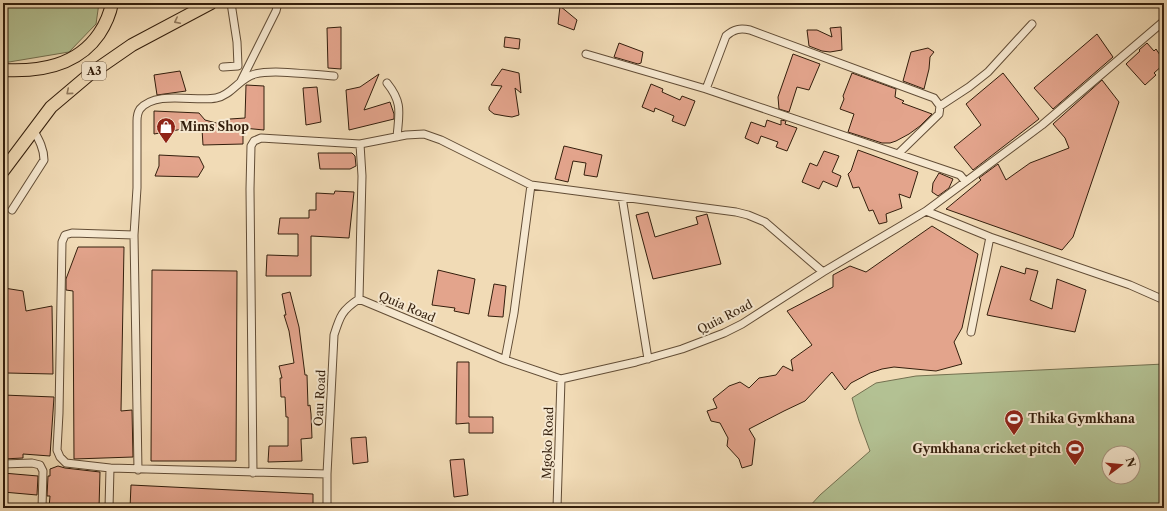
<svg xmlns="http://www.w3.org/2000/svg" width="1167" height="511" viewBox="0 0 1167 511" font-family="'Libre Caslon Text',serif">
	<rect width="100%" height="100%" fill="#f1dbb6"/>
	<filter id="stains"><feTurbulence type="fractalNoise" baseFrequency=".005" numOctaves="4"/><feColorMatrix values="0 0 0 0 .2 0 0 0 0 .09 0 0 0 0 .02 0 0 0 .5 -.17"/></filter>
	<radialGradient id="worn" r=".72"><stop offset=".6" stop-color="#630" stop-opacity="0"/><stop offset="1" stop-color="#630" stop-opacity=".3"/></radialGradient>
	<!-- green -->
	<path fill="#b3c193" stroke="#737050" fill-rule="evenodd" d="M3 3H99L96 24 69 52 3 63Z
		M1164 364V508H808L820 495 870 451 859 421 852 398 876 383 916 376ZM1109 453H1133V477H1109Z"/>
	<!-- building -->
	<path fill="#e3a48c" stroke="#331e0c" d="M560 6 577 20 574 30 558 24Z
		M341 27V69L328 68 327 28Z
		M841 27 842 50 830 52 822 51 809 46 807 30H817L832 37 830 28Z
		M1097 34 1113 57 1053 109 1034 88Z
		M505 37 520 39 519 49 504 47Z
		M619 43 643 52 641 63 638 64 614 57Z
		M1147 43 1154 51 1156 49 1164 61V64L1154 73 1156 75 1145 85 1126 64 1140 51 1139 50Z
		M928 48 934 52 930 57 929 69 924 89 903 81 911 52Z
		M793 54 820 64 809 90 797 87 789 112 779 109 778 97Z
		M502 69 519 73 521 93 515 88 519 115 512 117 505 116 494 114 489 110V107L502 86 491 85Z
		M180 71 186 91 157 95 154 75Z
		M852 73 896 89 895 97 904 101 902 103 932 114 920 126 909 134 896 141 890 143H882L848 132 854 114 840 109 844 99 843 96Z
		M1003 73 1039 119 973 170 954 147 981 125 966 104Z
		M379 74 364 110 390 102 394 114V119L349 130 346 90 360 87Z
		M1102 80 1119 102 1073 237 1062 250 946 209 981 180 979 178 998 164 1006 180 1030 163 1069 148 1065 138 1053 124Z
		M651 84 663 89 662 92 680 100 682 96 695 101 685 126 672 121 674 116 655 108 654 112 642 107Z
		M246 85 264 86V130L243 128V144L203 145 202 129H183L154 134V111L199 113 205 120 220 124 230 119 245 118Z
		M317 87 321 122 306 125 303 88Z
		M767 120 781 125V120L786 121 785 124 797 128 787 151 776 147 778 142 761 136 758 144 745 138 751 122 765 127Z
		M564 146 602 155 597 177 584 175 586 163 573 161 568 182 555 179Z
		M858 150 918 172 910 198 899 194 902 208 886 214 887 222 879 224 873 210 869 211 859 187 853 188 848 174 851 171Z
		M824 151 839 156 832 172 841 176 837 187 823 181 819 189 802 182 810 163 817 166Z
		M318 153H352L355 156 356 166 350 169H320Z
		M159 155 199 157 204 167 198 177 155 176 159 166Z
		M939 173 953 179 949 188 938 196 932 192 933 183Z
		M335 191 354 192 349 238 311 236V276H266L267 255 298 256V234H278L280 218H309V210H316V193L334 194Z
		M648 212 655 237 698 224 696 217 707 214 721 264 653 279 636 215Z
		M932 226 978 254 962 328 954 342 962 364 936 371 894 367 882 369 870 373 851 383 845 390 832 372 805 401 784 411 749 429 755 439 752 465 742 468 739 459 727 446 728 438 720 423 711 421 707 411 717 408 713 399 729 386 740 382 749 388 759 378 776 375 783 366 793 371 791 360 812 345 787 311 833 287V275L850 266 866 272Z
		M78 247H124L121 411 132 410 133 457 74 459 73 291 66 290V279Z
		M1001 266 1025 274 1026 268 1038 271 1030 300 1052 309 1057 279 1086 290 1075 332 987 315Z
		M152 270 237 271 236 461H151Z
		M438 270 475 279 469 314 454 311 455 308 432 305Z
		M494 284 506 286 503 317 488 316Z
		M4 288 23 291 26 311 52 306 53 374 7 373Z
		M290 292 299 327 305 375H307L308 406 310 405 311 414 312 438 301 439 302 461 268 462 269 446H288V417H286L285 397H281L280 378H282L279 366 294 363 289 331 284 315H286L282 294Z
		M457 362H469V417H493V433H469V423L456 424Z
		M3 395 54 397 50 456 23 454V458L3 459Z
		M366 437 368 462 353 464 351 438Z
		M464 459 468 495 454 497 450 460Z
		M58 466 65 468 100 472 99 508H49L50 496H47L48 476H50V469Z
		M3 473 38 476 37 495 3 492Z
		M131 485 313 494V508H130Z"/>
	<g fill="none" stroke-linecap="round" stroke-linejoin="round">
		<defs>
			<path id="minor" d="M586 54 706 89 960 175 965 181
				M223 67 238 66 237 42 231 3
				M241 81 276 11 278 3
				M387 83C403 103 399 113 397 137
				M706 89 726 36C734 29 740 28 750 30L934 98 940 106 939 114 899 153
				M940 106 969 87 988 72 1032 24
				M360 144 406 135 424 134 441 140 531 185
				M622 197 648 359
				M12 210 44 160C44 149 39 140 34 131
				M926 211 1042 125 1164 21
				M990 237 1130 285 1164 300
				M359 299 505 360 561 379 636 362 682 349 724 333 742 324 823 272 926 211 990 237 971 332
				M505 360 514 313 531 185 736 212 748 215 765 222 823 272
				M3 464 32 463 40 465 43 471 42 508
				M110 468 66 463 60 457 57 450 59 413 62 242 65 235 72 233 134 235
				M138 470 134 235 137 188V121C137 117 138 112 140 109 156 90 195 102 216 98 232 95 239 78 255 74 275 69 312 75 334 76
				M253 473 250 189 251 146 254 141 261 138 360 144 362 176 359 299
				M109 508 110 468 327 474
				M327 508V474L334 335C340 316 342 310 359 299
				M557 508 561 379"/>
			<path id="trunk" d="M3 70C40 72 77 66 99 34 105 25 110 14 112 3
				M3 171 51 107 90 74 132 45 211 3"/>
		</defs>
		<!-- minor casing -->
		<use href="#minor" stroke="#624d36" stroke-width="9"/>
		<!-- trunk casing -->
		<use href="#trunk" stroke="#331e0c" stroke-width="14"/>
		<!-- minor -->
		<use href="#minor" stroke="#f6e8d0" stroke-width="7"/>
		<!-- trunk -->
		<use href="#trunk" stroke="#f1dbb6" stroke-width="12"/>
	</g>
	<!-- one-way arrows -->
	<defs><path id="oneway-chevron" d="M-2-3.5L2.5 0L-2 3.5" fill="none" stroke-width="1.6" stroke-linecap="round" stroke-linejoin="round"/></defs>
	<g stroke="#927c61">
		<use href="#oneway-chevron" transform="translate(177 21) rotate(153)"/>
		<use href="#oneway-chevron" transform="translate(69 92) rotate(140)"/>
	</g>
	<!-- icons -->
	<defs>
		<symbol id="shop-pin" viewBox="-11 -11 22 30"><path d="M0 17L-7.5 6A9.5 9.5 0 1 1 7.5 6Z" fill="#8f2418" stroke="#f6e8d0"/><path d="M-5-2.5h2.3a2.7 3.5 0 0 1 5.4 0H5L5.5 6h-11ZM-1.5-2.5h3a1.5 2.3 0 0 0-3 0Z" fill="#fff"/></symbol>
		<symbol id="stadium-pin" viewBox="-11 -11 22 30"><path d="M0 17L-7.5 6A9.5 9.5 0 1 1 7.5 6Z" fill="#8f2418" stroke="#f6e8d0"/><path d="M0-5a6.5 5 0 1 0 0 10a6.5 5 0 1 0 0-10ZM-3.5-1.8h7v3.6h-7Z" fill="#fff"/></symbol>
	</defs>
	<g fill-rule="evenodd">
		<use href="#shop-pin" x="155" y="116" width="22" height="30"/>
		<use href="#stadium-pin" x="1003" y="408" width="22" height="30"/>
		<use href="#stadium-pin" x="1064" y="438" width="22" height="30"/>
	</g>
	<g text-anchor="middle" stroke-width="4" stroke-linejoin="round" paint-order="stroke">
		<!-- shield labels -->
		<rect fill="#f6e8d0" stroke="#6e5b47" stroke-width="1" x="82" y="62" width="24" height="18" rx="3"/>
		<g font-size="11" font-weight="bold" fill="#331e0c">
			<text x="94" y="75">A3</text>
		</g>
		<!-- poi labels -->
		<g font-size="12" font-weight="bold" fill="#331e0c" stroke="#f6e8d0" text-anchor="start">
			<text x="180" y="131">Mims Shop</text>
			<text x="1028" y="423">Thika Gymkhana</text>
			<text x="1061" y="453" text-anchor="end">Gymkhana cricket pitch</text>
		</g>
		<!-- street labels -->
		<g font-size="12" fill="#331e0c" stroke="#f6e8d0">
			<text transform="translate(407 307) rotate(23)" y="4">Quia Road</text>
			<text transform="translate(725 317) rotate(-27)" y="4">Quia Road</text>
			<text transform="translate(320 398) rotate(-87)" y="4">Oau Road</text>
			<text transform="translate(548 443) rotate(-88)" y="4">Mgoko Road</text>
		</g>
	</g>
	<!-- margin -->
	<rect width="1167" height="511" fill="none" stroke="#f1dbb6" stroke-width="16"/>
	<rect x="4" y="4" width="1159" height="503" fill="none" stroke="#331e0c" stroke-width="2"/>
	<rect x="8" y="8" width="1151" height="495" fill="none" stroke="#331e0c"/>
	<!-- north arrow -->
	<g transform="translate(1121 465) rotate(74)"><circle r="19" fill="#f6e8d0" stroke="#a89782"/>
	<path d="M0-3L7 15L0 10L-7 15Z" fill="#8f2418"/>
	<text y="-6" font-size="11" font-weight="bold" text-anchor="middle" fill="#331e0c">N</text>
	</g>
	<rect width="100%" height="100%" filter="url(#stains)"/>
	<rect width="100%" height="100%" fill="url(#worn)"/>
</svg>
